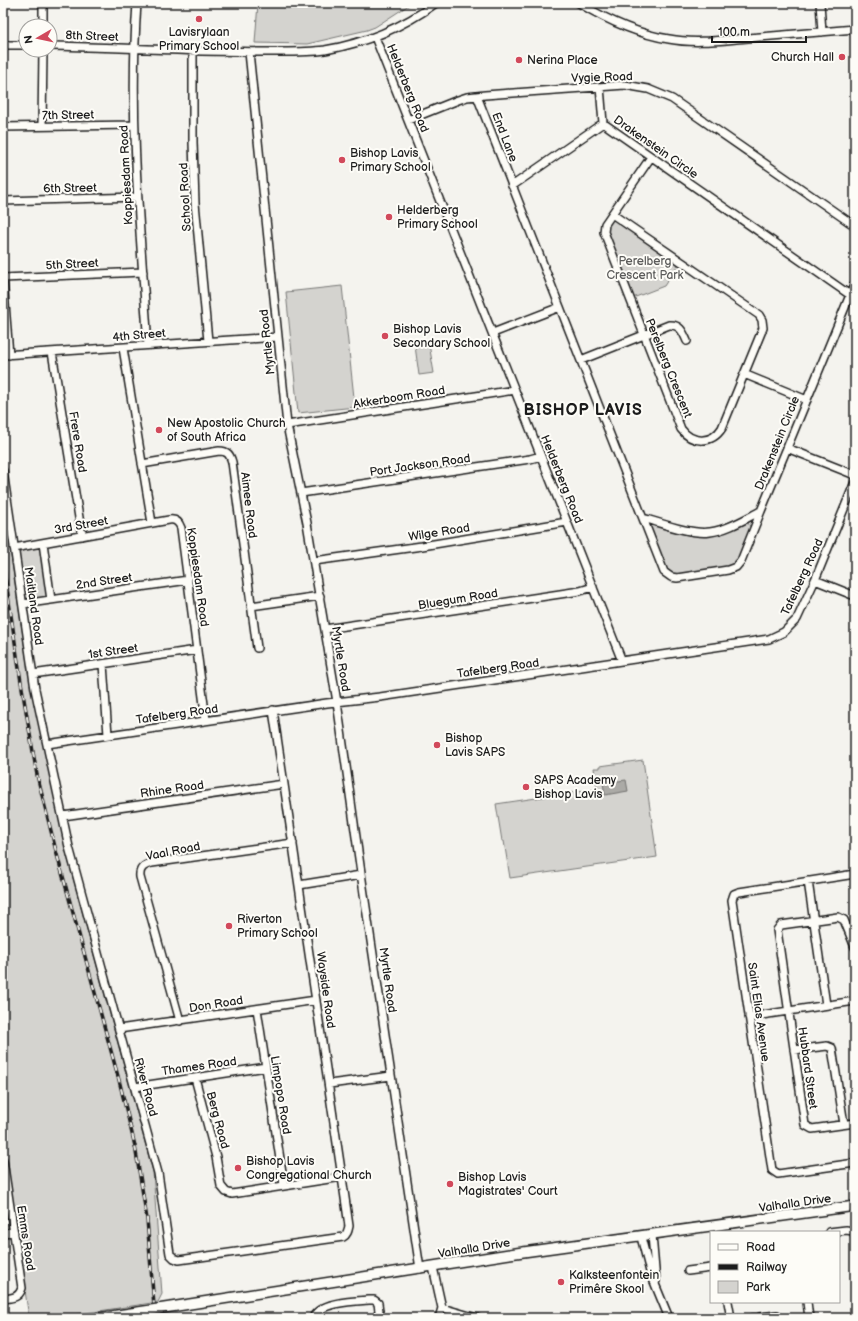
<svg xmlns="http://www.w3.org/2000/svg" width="858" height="1321" viewBox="0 0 858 1321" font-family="'Balsamiq Sans',sans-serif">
	<rect width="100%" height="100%" fill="#f4f3ee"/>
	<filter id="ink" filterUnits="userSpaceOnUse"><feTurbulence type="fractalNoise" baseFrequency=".025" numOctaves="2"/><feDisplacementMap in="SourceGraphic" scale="8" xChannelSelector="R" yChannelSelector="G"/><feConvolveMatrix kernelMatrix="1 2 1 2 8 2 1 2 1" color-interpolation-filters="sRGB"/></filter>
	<g filter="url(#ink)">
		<!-- green -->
		<path fill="#d4d3cf" stroke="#787876" d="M258 3H412L375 27 367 30 307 44 255 43Z
			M613 220H615L679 263 664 286 633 298 606 228 611 221Z
			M342 286 355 407 298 413 286 292Z
			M429 344 434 373 419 375 415 346Z
			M3 503 29 676 66 852 153 1172 162 1294 158 1302 53 1318H29L3 1140Z
			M745 522 748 523 751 528 738 561 730 567 676 575 667 571 650 528 653 524 693 534Z
			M40 546 41 547 48 597C40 598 30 603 24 595L18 556C22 547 32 548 40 546Z
			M643 760 657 857 510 878 504 841H502L496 804 597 789 594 768H600V766Z"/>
		<!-- water -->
		<path fill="#abaaa6" stroke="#72716f" d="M626 780 628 791 605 795 603 783Z"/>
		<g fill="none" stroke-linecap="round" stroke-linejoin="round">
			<defs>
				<path id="minor" d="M137 3C129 117 140 231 148 345
					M579 3C607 20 636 34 669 39 695 44 722 40 748 38 784 35 819 32 855 29
					M820 3 822 32
					M43 26V3
					M375 37 622 661
					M3 45H26
					M50 46C100 47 151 49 201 51 228 51 254 52 280 52 295 52 311 52 325 50 366 43 403 27 436 3
					M193 50V142L195 203 208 341
					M249 52 287 425 307 523 337 702 364 894 420 1269
					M600 87 603 123
					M477 96 664 572 671 577 677 578 728 570 736 567 741 561 761 511
					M408 120 458 100 467 97 485 95 625 85 648 89 672 99 855 226
					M603 123 850 295
					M42 126 43 50
					M3 127 134 125
					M512 186 603 123
					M3 201 137 197
					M612 214 759 315 762 320 763 328 722 428C712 444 692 444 681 429L604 232 605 224 651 157
					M3 278 143 272
					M3 278 9 355
					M493 333 560 307
					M123 348 152 523
					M52 352 82 536
					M3 355 278 337
					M581 360 669 325C680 324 683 332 687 341
					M744 374 807 400
					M287 425 515 390
					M787 448 855 475
					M142 464 219 451C228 451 230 455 232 462L257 648
					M3 471 35 689 69 847 158 1173 170 1254 174 1258 179 1260 343 1237C347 1235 348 1231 349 1226L342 1177 273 710
					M301 493 530 459 541 456
					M643 518C661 523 692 535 710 532 727 530 745 519 761 511L855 283
					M43 543 51 600
					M14 548 169 520C175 519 179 522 181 528L206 720
					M314 561 422 546 567 522
					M815 580 855 596
					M23 604 188 580
					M251 606 320 596
					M325 629 580 591 593 587
					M103 664 108 735
					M33 674 197 650
					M47 744 327 703 380 697 769 639 784 632 797 619 815 580 855 482
					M63 816 284 784
					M855 874 739 892 734 894 732 900 772 1170 778 1174 855 1163
					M808 881 826 1005
					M299 885 361 875
					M855 947 844 920 838 917 781 925 777 930 805 1125 812 1129 855 1123
					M257 1009 284 1185
					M749 1017 855 1001
					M180 1021 140 877C139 868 144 865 152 863L293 843
					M119 1029 316 1000
					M794 1050 827 1046 832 1048 844 1124
					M195 1078 216 1157 221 1186 226 1192 232 1194 342 1177
					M329 1084 391 1076
					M135 1087 266 1067
					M3 1160 22 1288C19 1298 12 1298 3 1299
					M829 1232 846 1230 853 1231 855 1236
					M3 1233 14 1232
					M652 1235 656 1281
					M641 1237 650 1272 669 1318
					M433 1267 442 1308 439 1318
					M688 1271 711 1268
					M728 1302 731 1318
					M807 1302 809 1318
					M442 1308 477 1318
					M760 1317 777 1315
					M313 1318C319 1302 354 1301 369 1300H374L378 1303 379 1311 377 1318
					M753 1318H760"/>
				<path id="major" d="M158 1309 516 1253 855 1206"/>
			</defs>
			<!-- minor casing -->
			<use href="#minor" stroke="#1c1c1c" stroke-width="10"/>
			<!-- major casing -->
			<use href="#major" stroke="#1c1c1c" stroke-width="12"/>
			<!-- minor -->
			<use href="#minor" stroke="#fdfcf7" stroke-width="7"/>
			<!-- major -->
			<use href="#major" stroke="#fdfcf7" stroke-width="9"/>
			<defs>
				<path id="rail" d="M3 562 21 682 37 775 56 851 119 1080 135 1146 147 1219 155 1318"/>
			</defs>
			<!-- rail casing -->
			<use href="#rail" stroke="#1c1c1c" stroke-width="3.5"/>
			<!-- rail -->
			<use href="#rail" stroke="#fdfcf7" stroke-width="2" stroke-dasharray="6" stroke-linecap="butt"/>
			<defs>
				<path id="major-bridge" d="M97 1318 158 1309"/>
			</defs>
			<!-- major-bridge casing -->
			<use href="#major-bridge" stroke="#1c1c1c" stroke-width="12" stroke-linecap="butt"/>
			<!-- major-bridge -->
			<use href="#major-bridge" stroke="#fdfcf7" stroke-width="9"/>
		</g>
	</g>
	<!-- markers -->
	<g fill="#d1495b" stroke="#fdfcf7" stroke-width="1.5">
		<circle cx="199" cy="19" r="4"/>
		<circle cx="842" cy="57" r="4"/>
		<circle cx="519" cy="60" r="4"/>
		<circle cx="342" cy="160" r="4"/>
		<circle cx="389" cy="217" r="4"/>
		<circle cx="385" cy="336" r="4"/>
		<circle cx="159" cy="430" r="4"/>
		<circle cx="437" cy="745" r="4"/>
		<circle cx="526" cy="787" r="4"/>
		<circle cx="229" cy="926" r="4"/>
		<circle cx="238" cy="1168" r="4"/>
		<circle cx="450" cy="1184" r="4"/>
		<circle cx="561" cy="1282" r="4"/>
	</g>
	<g text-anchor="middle" stroke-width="4" stroke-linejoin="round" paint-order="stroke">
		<!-- poi labels -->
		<g font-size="12" fill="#1c1c1c" stroke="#fdfcf7" text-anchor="start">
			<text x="199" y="36" text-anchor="middle">Lavisrylaan<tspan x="199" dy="14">Primary School</tspan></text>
			<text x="834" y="61" text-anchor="end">Church Hall</text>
			<text x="527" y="64">Nerina Place</text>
			<text x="350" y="157">Bishop Lavis<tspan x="350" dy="14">Primary School</tspan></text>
			<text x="397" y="214">Helderberg<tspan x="397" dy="14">Primary School</tspan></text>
			<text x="393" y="333">Bishop Lavis<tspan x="393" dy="14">Secondary School</tspan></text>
			<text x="167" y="427">New Apostolic Church<tspan x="167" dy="14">of South Africa</tspan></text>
			<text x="445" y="742">Bishop<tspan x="445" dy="14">Lavis SAPS</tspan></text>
			<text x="534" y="784">SAPS Academy<tspan x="534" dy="14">Bishop Lavis</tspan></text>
			<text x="237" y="923">Riverton<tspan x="237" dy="14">Primary School</tspan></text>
			<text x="246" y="1165">Bishop Lavis<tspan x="246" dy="14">Congregational Church</tspan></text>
			<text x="458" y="1181">Bishop Lavis<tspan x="458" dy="14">Magistrates' Court</tspan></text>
			<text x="569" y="1279">Kalksteenfontein<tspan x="569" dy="14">Primêre Skool</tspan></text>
		</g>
		<!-- street labels -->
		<g font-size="12" fill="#1c1c1c" stroke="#fdfcf7">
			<text transform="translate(92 36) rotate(2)" y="4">8th Street</text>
			<text transform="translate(602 77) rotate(-2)" y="4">Vygie Road</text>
			<text transform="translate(408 88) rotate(68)" y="4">Helderberg Road</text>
			<text transform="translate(68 115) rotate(-1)" y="4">7th Street</text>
			<text transform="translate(505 137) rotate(69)" y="4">End Lane</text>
			<text transform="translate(656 147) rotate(35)" y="4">Drakenstein Circle</text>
			<text transform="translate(126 175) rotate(-93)" y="4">Koppiesdam Road</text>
			<text transform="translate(70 188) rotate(-1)" y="4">6th Street</text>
			<text transform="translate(185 197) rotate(-93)" y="4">School Road</text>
			<text transform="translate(72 264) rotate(-3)" y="4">5th Street</text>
			<text transform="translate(139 335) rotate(-5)" y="4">4th Street</text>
			<text transform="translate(267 342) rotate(-96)" y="4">Myrtle Road</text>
			<text transform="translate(669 368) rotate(68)" y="4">Perelberg Crescent</text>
			<text transform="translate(399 397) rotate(-9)" y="4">Akkerboom Road</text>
			<text transform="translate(78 442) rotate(81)" y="4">Frere Road</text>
			<text transform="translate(777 443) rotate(-68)" y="4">Drakenstein Circle</text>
			<text transform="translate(420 465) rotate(-8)" y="4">Port Jackson Road</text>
			<text transform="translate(562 479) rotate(68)" y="4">Helderberg Road</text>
			<text transform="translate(249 505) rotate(83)" y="4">Aimee Road</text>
			<text transform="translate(81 525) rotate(-10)" y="4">3rd Street</text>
			<text transform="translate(439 532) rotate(-9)" y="4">Wilge Road</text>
			<text transform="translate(198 577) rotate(82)" y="4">Koppiesdam Road</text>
			<text transform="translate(802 577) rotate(-65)" y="4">Tafelberg Road</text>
			<text transform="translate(104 581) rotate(-8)" y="4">2nd Street</text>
			<text transform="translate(458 599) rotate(-9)" y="4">Bluegum Road</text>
			<text transform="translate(34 606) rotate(82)" y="4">Maitland Road</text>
			<text transform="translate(113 651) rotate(-8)" y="4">1st Street</text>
			<text transform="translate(341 659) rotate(81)" y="4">Myrtle Road</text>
			<text transform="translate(498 668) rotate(-8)" y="4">Tafelberg Road</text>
			<text transform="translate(177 714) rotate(-8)" y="4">Tafelberg Road</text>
			<text transform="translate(172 789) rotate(-8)" y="4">Rhine Road</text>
			<text transform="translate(173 851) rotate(-11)" y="4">Vaal Road</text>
			<text transform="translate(388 980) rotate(82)" y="4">Myrtle Road</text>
			<text transform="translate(326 990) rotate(82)" y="4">Wayside Road</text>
			<text transform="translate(216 1004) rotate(-9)" y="4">Don Road</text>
			<text transform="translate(759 1012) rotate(82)" y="4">Saint Elias Avenue</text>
			<text transform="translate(199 1066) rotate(-8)" y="4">Thames Road</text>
			<text transform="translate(808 1068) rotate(82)" y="4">Hubbard Street</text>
			<text transform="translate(146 1087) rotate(75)" y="4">River Road</text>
			<text transform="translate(281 1095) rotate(81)" y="4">Limpopo Road</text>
			<text transform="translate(218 1120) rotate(75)" y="4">Berg Road</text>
			<text transform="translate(795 1203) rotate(-8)" y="4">Valhalla Drive</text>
			<text transform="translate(26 1238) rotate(81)" y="4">Emms Road</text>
			<text transform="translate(474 1248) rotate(-9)" y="4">Valhalla Drive</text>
		</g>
		<!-- park labels -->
		<g font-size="12" fill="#5c5c5b" stroke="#fdfcf7">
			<text x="645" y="265">Perelberg<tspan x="645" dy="14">Crescent Park</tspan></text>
		</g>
		<!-- district labels -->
		<g font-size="16" font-weight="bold" letter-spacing="1" fill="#1c1c1c" stroke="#fdfcf7">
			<text x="583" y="415">BISHOP LAVIS</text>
		</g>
	</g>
	<!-- margin -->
	<rect width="858" height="1321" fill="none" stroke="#fdfcf7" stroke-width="16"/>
	<rect x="8" y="8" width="842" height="1305" fill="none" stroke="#1c1c1c" stroke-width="1.5" filter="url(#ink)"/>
	<!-- legend -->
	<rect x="710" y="1231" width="130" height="72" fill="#fdfcf7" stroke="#a3a29f"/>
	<rect x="718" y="1244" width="20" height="6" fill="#fdfcf7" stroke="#a3a29f"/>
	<text x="746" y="1251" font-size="12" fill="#1c1c1c">Road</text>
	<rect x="718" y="1264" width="20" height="6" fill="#1c1c1c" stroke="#a3a29f"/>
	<text x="746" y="1271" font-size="12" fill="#1c1c1c">Railway</text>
	<rect x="718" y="1281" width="20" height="12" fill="#d4d3cf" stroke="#a3a29f"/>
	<text x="746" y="1291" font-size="12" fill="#1c1c1c">Park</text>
	<!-- north arrow -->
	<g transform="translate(38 38) rotate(261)"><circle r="19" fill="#fdfcf7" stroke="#a3a29f"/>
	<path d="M0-3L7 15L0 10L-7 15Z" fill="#d1495b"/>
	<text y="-6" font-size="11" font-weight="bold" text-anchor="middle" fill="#1c1c1c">N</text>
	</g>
	<!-- scale -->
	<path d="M712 36v6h94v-6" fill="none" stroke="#1c1c1c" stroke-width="2"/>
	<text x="718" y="36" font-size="12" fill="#1c1c1c" stroke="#fdfcf7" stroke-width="3" paint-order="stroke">100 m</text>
</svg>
